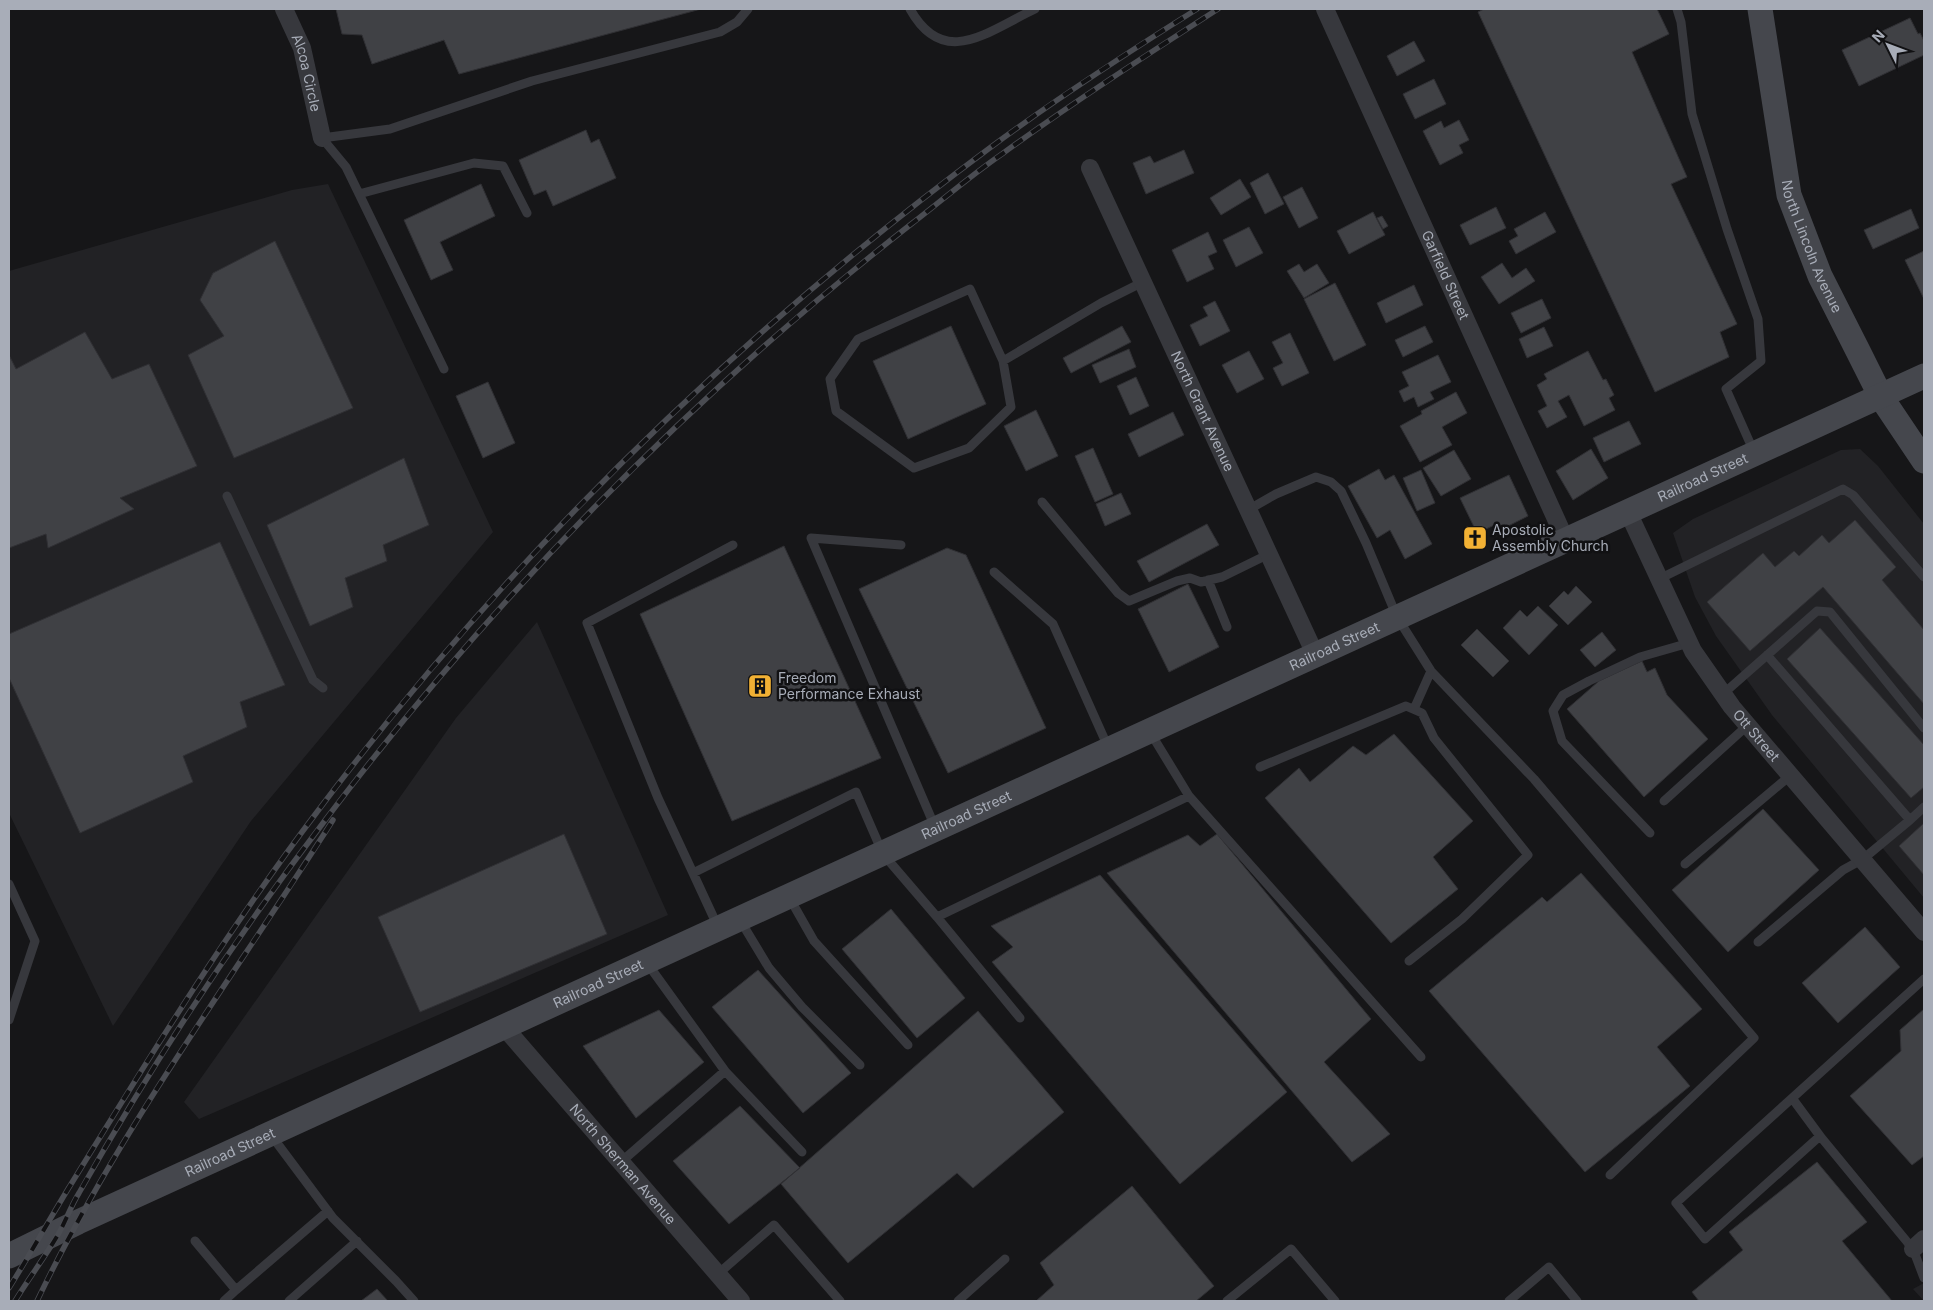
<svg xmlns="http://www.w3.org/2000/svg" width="1933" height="1310" viewBox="0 0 1933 1310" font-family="Inter,sans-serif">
	<rect width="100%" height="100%" fill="#161618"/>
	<!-- built -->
	<path fill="#222225" d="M328 184 493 532 251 821 113 1026 9 813V271L292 190Z
		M1860 449 1878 466 1924 524V898L1772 715 1716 636 1695 597 1673 533 1693 519 1841 450Z
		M537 622 668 915 199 1119 184 1102 456 718Z
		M1924 1283V1301L1913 1289Z"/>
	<!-- building -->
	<path fill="#404145" stroke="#303034" d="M336 9H701L459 74 444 40 372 64 362 35 342 34Z
		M1484 9H1657L1669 34 1632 52 1687 177 1671 184 1737 324 1720 332 1729 357 1655 392 1478 12Z
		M1910 18 1918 34 1920 33 1924 41V55L1859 86 1842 50Z
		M1414 41 1425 61 1397 76 1387 56Z
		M1434 79 1446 104 1415 119 1403 94Z
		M1459 120 1469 140 1459 145 1463 153 1440 165 1423 131 1441 121 1444 128Z
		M586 130 591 143 599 139 616 178 553 206 546 190 534 195 519 160Z
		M1184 150 1194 173 1146 194 1133 163 1150 156 1154 163Z
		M1268 173 1284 204 1265 214 1250 183Z
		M1240 179 1251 197 1221 215 1210 198Z
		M481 184 495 216 440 242 453 270 431 280 404 220Z
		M1302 187 1318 218 1299 228 1283 197Z
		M1496 207 1506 228 1470 245 1460 225Z
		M1911 209 1919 228 1873 249 1864 230Z
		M1373 212 1385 235 1349 254 1337 231Z
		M1545 212 1556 232 1516 254 1509 241 1518 236 1514 229Z
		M1382 216 1388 226 1383 229 1377 218Z
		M1249 227 1263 253 1236 267 1223 240Z
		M1208 232 1217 252 1208 256 1214 269 1187 282 1172 250Z
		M275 241 353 408 234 458 188 355 224 336 200 300 213 273Z
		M1924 251V299L1905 260Z
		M1502 263 1512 278 1526 268 1535 281 1499 304 1481 277Z
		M1299 264 1304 272 1317 264 1329 283 1304 298 1287 271Z
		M1335 283 1366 345 1334 361 1304 299Z
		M1414 285 1423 305 1386 323 1377 303Z
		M1542 299 1551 318 1521 333 1511 313Z
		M1215 301 1230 331 1200 346 1190 325 1208 316 1203 307Z
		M951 326 986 404 908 439 873 361Z
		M1122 326 1131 342 1071 373 1063 358Z
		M1425 326 1433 342 1403 357 1395 340Z
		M1544 327 1553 346 1527 358 1519 339Z
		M85 332 112 379 149 364 197 466 120 498 134 509 48 548 46 534 9 548V355L16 369Z
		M1290 333 1309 373 1282 386 1273 368 1283 363 1272 342Z
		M1129 349 1136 367 1100 383 1092 365Z
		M1249 351 1264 379 1237 393 1222 365Z
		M1588 351 1603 380 1606 379 1614 395 1609 398 1615 410 1584 426 1569 395 1558 401 1567 417 1547 428 1538 411 1547 406 1537 385 1547 379 1544 374Z
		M1438 355 1451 382 1430 392 1434 399 1418 407 1414 397 1404 402 1399 391 1409 386 1402 372Z
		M1136 377 1149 406 1130 415 1117 386Z
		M488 382 515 443 483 458 456 396Z
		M1456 392 1467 413 1442 427 1452 445 1420 462 1400 426 1422 414 1421 411Z
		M1036 410 1058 456 1026 471 1004 426Z
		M1173 412 1184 435 1139 457 1128 434Z
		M1629 421 1641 444 1604 462 1593 438Z
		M1093 448 1113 494 1095 502 1075 456Z
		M1591 449 1608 478 1573 500 1556 471Z
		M1454 450 1471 479 1441 496 1423 468Z
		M404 458 429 525 383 545 387 561 345 578 353 607 310 626 267 525Z
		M1379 469 1385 480 1394 475 1432 544 1405 559 1390 530 1377 538 1348 486Z
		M1421 470 1435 503 1417 511 1403 478Z
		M1509 475 1528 516 1502 529 1499 523 1477 533 1460 498Z
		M1121 493 1131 514 1105 526 1096 504Z
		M1855 520 1896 567 1882 580 1924 630V704L1823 587 1750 651 1707 602 1763 553 1775 567 1794 551 1799 556 1822 535 1829 543Z
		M1207 524 1219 545 1149 582 1137 561Z
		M220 542 285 685 240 702 247 727 183 756 193 782 80 833 9 678V634Z
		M784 546 881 758 732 821 640 614Z
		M947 548 966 555 1046 728 948 773 859 589Z
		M1188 584 1219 647 1169 672 1138 609Z
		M1576 586 1592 602 1568 625 1549 606 1564 591 1568 595Z
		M1538 606 1558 625 1529 655 1503 628 1520 610 1527 617Z
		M1820 628 1924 745V787L1911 798 1787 659Z
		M1477 629 1509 661 1493 677 1461 645Z
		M1602 632 1616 650 1595 667 1580 650Z
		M1642 661 1647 672 1655 668 1667 695 1708 739 1644 797 1567 709 1599 681Z
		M1394 734 1473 821 1433 857 1458 889 1391 943 1265 798 1299 768 1310 782 1353 746 1366 755Z
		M1763 809 1819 870 1728 952 1672 890Z
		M1924 823V875L1899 846Z
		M564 834 607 934 420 1012 378 917Z
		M1217 834 1371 1019 1324 1062 1390 1134 1352 1162 1107 873 1188 835 1200 846Z
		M1581 873 1702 1009 1657 1047 1690 1086 1585 1172 1429 991 1542 897 1547 902Z
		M1100 875 1287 1092 1180 1184 992 962 1013 947 991 926Z
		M891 909 965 998 917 1038 842 949Z
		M1865 927 1900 967 1838 1023 1802 983Z
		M758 970 851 1073 803 1113 712 1007Z
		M1924 1009V1156L1912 1165 1850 1096 1901 1051 1900 1030Z
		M659 1010 704 1062 636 1118 583 1046Z
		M978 1011 1064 1112 973 1188 957 1173 848 1263 781 1184Z
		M740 1106 800 1168 729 1224 673 1161Z
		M1817 1162 1867 1222 1842 1241 1892 1301H1699L1692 1292 1743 1250 1729 1232Z
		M1132 1186 1214 1286 1196 1301H1036L1054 1285 1040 1263Z
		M377 1289 388 1301H361Z"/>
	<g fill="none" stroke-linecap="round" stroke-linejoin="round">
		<!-- service -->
		<path stroke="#37383d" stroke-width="9" d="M910 9C944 70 988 31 1035 9
			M1677 9 1681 22 1692 114 1727 229 1758 319 1761 361 1726 389 1754 452
			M322 138 390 129 532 81 720 32 737 22 748 9
			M322 138 346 167 444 369
			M359 194 474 163 503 166 527 213
			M1003 361 970 289 858 339 830 379 836 411 914 468 969 448 1011 407 1003 361 1101 303 1143 282
			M227 496 313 680 323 688
			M1042 502 1118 593 1129 601 1177 581 1190 578 1201 582 1222 577 1269 554
			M1248 510 1276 494 1316 477 1331 482 1341 491 1366 543 1397 617 1431 671 1534 779 1754 1038 1610 1175
			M901 545 811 538 935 827
			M994 572 1053 624 1108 747
			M1659 579 1843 489 1853 495 1924 577
			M1208 580 1227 627
			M1767 655 1910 820 1924 807
			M1723 694 1817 611 1830 612 1924 728
			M1414 709 1431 671
			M1150 732 1189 796 1421 1057
			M1260 767 1406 706 1422 713 1434 738 1528 855 1462 919 1409 961
			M1664 801 1748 725
			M1650 833 1562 741 1553 711 1563 695 1589 681 1640 657 1689 643
			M1685 864 1791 775
			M693 873 658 798 587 623 733 545
			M9 884 35 941 9 1020
			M789 897 814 941 908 1045
			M937 917 1020 1018
			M740 920 769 968 802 1007 860 1065
			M718 927 693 873 856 792 883 854 937 917 1189 796
			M1758 942 1843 870 1863 859 1910 820
			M1924 979 1676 1203 1705 1239 1820 1136 1913 1249 1924 1278
			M725 1071 802 1152
			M1792 1098 1820 1136
			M271 1135 333 1218 396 1281 414 1301
			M621 1162 725 1071 647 963
			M195 1241 236 1290 328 1211
			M718 1274 774 1225 840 1301
			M224 1301 236 1290
			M289 1301 357 1241
			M958 1301 1005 1259
			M1227 1301 1291 1249 1335 1301
			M1509 1301 1549 1267 1577 1301"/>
		<!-- minor -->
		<g stroke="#37383d" stroke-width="18">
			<path id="s1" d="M284 9 302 48 322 138"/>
			<path id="s2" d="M1325 9 1566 541"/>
			<path id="s3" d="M1090 168 1315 654"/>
			<path id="s4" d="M1628 512 1693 651 1732 707 1924 932"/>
			<path id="s5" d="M505 1028 741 1301"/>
			<path d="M1913 1249 1924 1239"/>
		</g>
		<!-- secondary -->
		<g stroke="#45474d" stroke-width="25">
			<path id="s6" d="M1760 9 1789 195 1820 276 1858 351 1881 397 1924 461"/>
			<path id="s7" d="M9 1256 78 1222 1924 376"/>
		</g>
		<defs>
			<path id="rail" d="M9 1288C29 1256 48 1222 68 1189 147 1061 226 932 317 812 507 559 736 336 991 147 1057 98 1127 53 1197 9
				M15 1301C29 1278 45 1257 59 1233 66 1220 71 1206 79 1193 152 1064 236 937 326 819 494 597 690 397 910 225 940 202 970 176 1002 154 1072 103 1145 56 1218 9
				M37 1301C118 1131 232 979 333 820"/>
		</defs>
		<!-- rail casing -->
		<use href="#rail" stroke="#4a4c52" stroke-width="5.5"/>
		<!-- rail -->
		<use href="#rail" stroke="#111113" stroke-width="4" stroke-dasharray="11" stroke-linecap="butt"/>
	</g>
	<!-- icons -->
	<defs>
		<symbol id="church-square" viewBox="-11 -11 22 22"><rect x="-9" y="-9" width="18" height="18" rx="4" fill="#f2b134" stroke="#111113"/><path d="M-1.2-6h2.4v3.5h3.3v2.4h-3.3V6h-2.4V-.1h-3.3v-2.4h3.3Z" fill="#111"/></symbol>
		<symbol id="building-square" viewBox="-11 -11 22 22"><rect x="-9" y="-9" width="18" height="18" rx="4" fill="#f2b134" stroke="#111113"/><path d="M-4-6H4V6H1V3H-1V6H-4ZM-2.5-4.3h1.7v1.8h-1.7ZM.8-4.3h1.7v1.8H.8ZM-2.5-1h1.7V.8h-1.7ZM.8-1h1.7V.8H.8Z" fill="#111"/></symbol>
	</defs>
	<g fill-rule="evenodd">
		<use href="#church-square" x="1461" y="524" width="28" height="28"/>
		<use href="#building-square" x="746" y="672" width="28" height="28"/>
	</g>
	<g text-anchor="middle" stroke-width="5" stroke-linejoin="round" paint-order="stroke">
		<!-- street labels -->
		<g font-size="14" fill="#a8adb8" stroke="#111113">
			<text dy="5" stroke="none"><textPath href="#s1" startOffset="68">Alcoa Circle</textPath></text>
			<text dy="5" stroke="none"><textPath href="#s6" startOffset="244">North Lincoln Avenue</textPath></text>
			<text dy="5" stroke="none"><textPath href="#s2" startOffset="292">Garfield Street</textPath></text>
			<text dy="5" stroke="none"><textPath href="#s3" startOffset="268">North Grant Avenue</textPath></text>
			<text dy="5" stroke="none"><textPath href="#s7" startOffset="1864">Railroad Street</textPath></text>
			<text dy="5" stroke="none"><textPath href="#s7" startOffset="1459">Railroad Street</textPath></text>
			<text dy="5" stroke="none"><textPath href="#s4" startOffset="259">Ott Street</textPath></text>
			<text dy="5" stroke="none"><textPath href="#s7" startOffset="1054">Railroad Street</textPath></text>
			<text dy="5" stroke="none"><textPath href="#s7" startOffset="649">Railroad Street</textPath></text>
			<text dy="5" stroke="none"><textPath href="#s7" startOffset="244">Railroad Street</textPath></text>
			<text dy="5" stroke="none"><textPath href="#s5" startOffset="180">North Sherman Avenue</textPath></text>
		</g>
		<!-- poi labels -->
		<g font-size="14" fill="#a8adb8" stroke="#111113" text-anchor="start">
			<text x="1492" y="535">Apostolic<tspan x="1492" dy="16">Assembly Church</tspan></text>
			<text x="778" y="683">Freedom<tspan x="778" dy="16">Performance Exhaust</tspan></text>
		</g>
	</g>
	<!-- border -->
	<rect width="1933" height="1310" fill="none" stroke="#a8adb8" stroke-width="20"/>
	<!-- north arrow -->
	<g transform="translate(1888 45) rotate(312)" stroke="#111113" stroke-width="4" paint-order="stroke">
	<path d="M0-4L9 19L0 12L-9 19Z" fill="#a8adb8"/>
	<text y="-8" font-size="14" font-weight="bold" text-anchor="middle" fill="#a8adb8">N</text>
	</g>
</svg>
